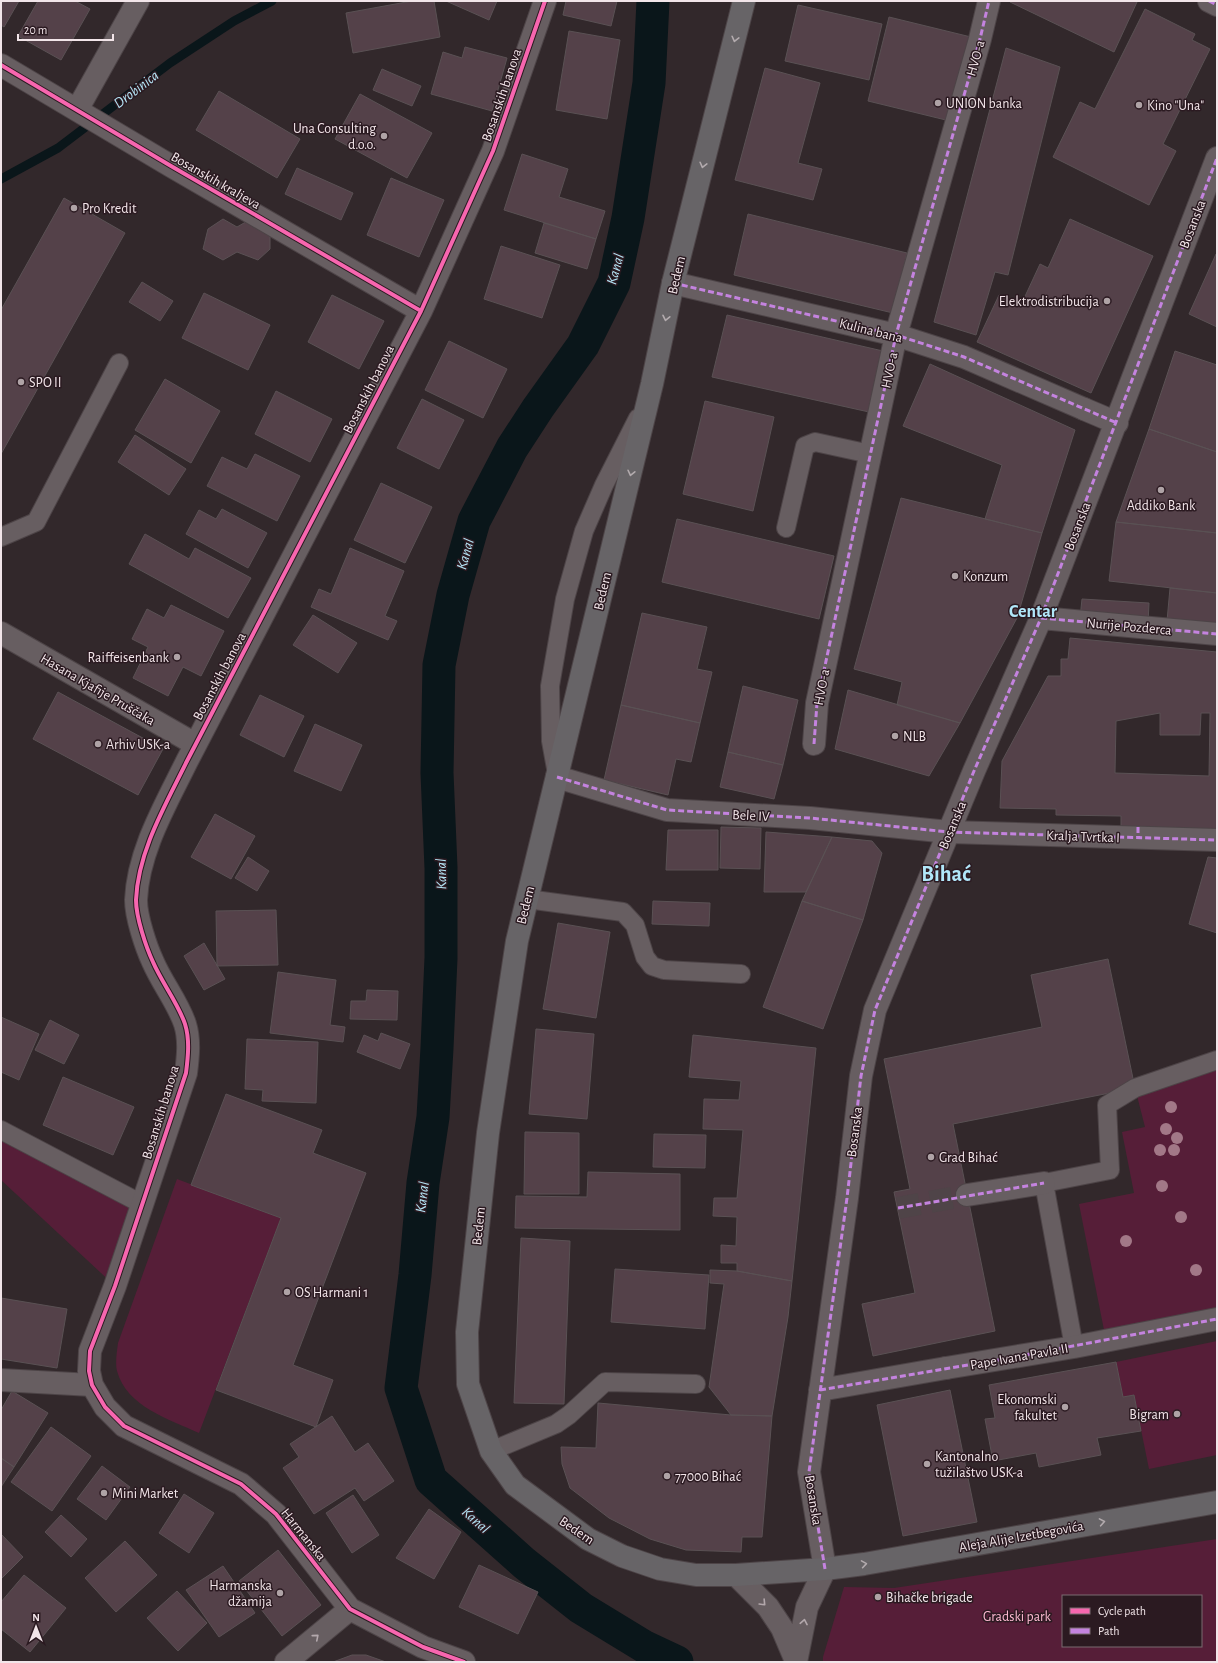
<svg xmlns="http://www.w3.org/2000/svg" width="1218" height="1663" viewBox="0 0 1218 1663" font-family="'Alegreya Sans',sans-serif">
	<rect width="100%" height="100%" fill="#32282b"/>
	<!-- green -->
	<path fill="#561e38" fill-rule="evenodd" d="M1217 1060V1319L1106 1340 1079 1204 1134 1193 1122 1132 1145 1127 1135 1088Z
		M1 1130 142 1204 115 1286 1 1180Z
		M177 1179 281 1218 199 1433C169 1419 127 1407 117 1371 115 1363 117 1351 118 1343Z
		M1217 1341V1455L1149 1469 1134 1395 1123 1397 1116 1362Z
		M1217 1539V1662H823V1657L844 1587 894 1588ZM1063 1596H1201V1646H1063Z"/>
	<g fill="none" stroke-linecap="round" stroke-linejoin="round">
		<!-- stream -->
		<path stroke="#0a161a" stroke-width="9" d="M1 179 58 148 170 63 234 21 272 1"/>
		<!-- canal -->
		<path stroke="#0a161a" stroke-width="33" d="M653 1 649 83 628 218 614 283 583 345 538 408 512 448 474 521 453 595 439 665 437 773 441 868V958L437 1048 433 1117 423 1183 415 1275 401 1388 431 1480 524 1563 581 1608 645 1647 677 1662"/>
	</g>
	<!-- building -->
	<path fill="#544149" stroke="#5a5154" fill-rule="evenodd" d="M1 1H19L4 27 1 25Z
		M38 1H75L90 9 61 60 18 36Z
		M412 1H434L440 37 353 53 346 13Z
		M446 1H497L489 20Z
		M566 1H617L611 26 563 15Z
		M1010 1H1134L1137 2 1114 52 1010 2Z
		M798 5 882 24 869 80 785 61Z
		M1145 9 1195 34 1192 40 1210 49 1163 144 1176 151 1149 205 1053 157 1080 102 1095 109Z
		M889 17 971 37 950 121 868 101Z
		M569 31 620 40 607 119 556 110Z
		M465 47 507 58 492 111 431 94 443 52 462 58Z
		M1006 48 1060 67 1008 275 995 272 976 335 934 322Z
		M765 68 820 83 798 163 822 169 813 200 735 180Z
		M382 69 421 86 412 106 373 90Z
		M219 91 300 139 277 178 196 130Z
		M360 94 432 133 407 178 335 139Z
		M522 154 568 169 559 197 605 211 596 239 504 210Z
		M297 168 353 193 341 220 285 194Z
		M391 178 444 200 419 257 367 235Z
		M64 198 125 233 1 454V310Z
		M748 214 907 253 893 313 734 275Z
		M223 219 237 227 251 219 270 235V249L258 260 237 252 223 260 203 249 208 229Z
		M1070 219 1153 256 1091 393 977 342 999 295 1021 305 1040 264 1048 268Z
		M544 223 596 239 587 269 535 253Z
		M501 246 560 265 542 318 484 299Z
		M1216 254 1217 255V327L1189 314Z
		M142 282 173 301 160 321 129 302Z
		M204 293 270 325 248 370 182 338Z
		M332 295 384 321 359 369 308 342Z
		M727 315 883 351 869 412 712 377Z
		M449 341 507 369 483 418 425 390Z
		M1175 351 1217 365V452L1149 429Z
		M930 364 1075 430 1042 533 985 519 1002 465 903 426Z
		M165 379 220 411 191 463 135 430Z
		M276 391 332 419 310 462 255 434Z
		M422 399 464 420 439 469 397 448Z
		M705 401 774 417 753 511 683 494Z
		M1149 429 1217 452V533L1116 522Z
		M135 435 186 469 169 495 118 462Z
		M255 454 300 476 277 521 207 486 222 457 247 469Z
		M381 483 432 507 405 563 354 540Z
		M901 498 1042 533 1017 618 960 723 897 705 902 682 854 669Z
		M222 509 267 533 248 568 186 534 199 510 216 519Z
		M677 519 834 556 819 619 662 582Z
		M1116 522 1217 533V593L1109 581Z
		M145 534 189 559 195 548 251 578 228 618 129 564Z
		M350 548 404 571 385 616 397 621 388 640 311 607 319 589 331 594Z
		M1170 588 1217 593V626L1167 621Z
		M1082 599 1149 603 1148 623 1080 618Z
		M171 605 224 631 201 676 183 667 168 696 133 678 148 647 132 639 147 609 164 618Z
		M642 613 707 627 697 669 712 672 700 723 621 705Z
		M313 615 357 643 338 673 293 645Z
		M1070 638 1217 652V829L1121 827V816L1056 815V809L1000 808 1002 761 1048 676H1061V659H1068ZM1160 713V735H1200L1201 713H1210L1209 776 1115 773 1116 721Z
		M743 686 798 700 783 765 728 752Z
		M848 690 960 723 929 776 835 749Z
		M58 692 163 749 138 795 33 739Z
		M260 695 304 716 284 757 240 735Z
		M621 705 700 723 691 762 676 759 668 795 604 780Z
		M315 724 362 745 341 791 294 771Z
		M728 752 783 765 774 799 720 787Z
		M215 814 255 836 231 879 191 857Z
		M721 827 761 828 760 869 720 868Z
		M668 830H718V870H666Z
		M766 832 832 837 806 892H764Z
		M832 837 872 841 882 853 863 920 802 901Z
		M248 857 269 871 257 891 235 878Z
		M1208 857 1217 858V933L1189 924Z
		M653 901 710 903 709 926 652 924Z
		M802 901 863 920 823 1029 763 1007Z
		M276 910 278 965 217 966 216 911Z
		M558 923 610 932 596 1018 543 1009Z
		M204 943 225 979 204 990 184 956Z
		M1108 959 1135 1088 953 1124 995 1331 873 1356 862 1304 915 1293 894 1192 910 1189 884 1059 1042 1027 1031 975Z
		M278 972 336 980 330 1025 345 1027 343 1042 270 1033Z
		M367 990 398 991 397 1020 350 1019 351 1001H366Z
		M1 1017 39 1034 19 1080 1 1072Z
		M50 1020 79 1035 64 1064 35 1050Z
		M536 1029 594 1034 587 1119 529 1114Z
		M381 1033 410 1044 400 1069 357 1052 364 1035 378 1041Z
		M693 1035 816 1048 792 1281 737 1271V1263H721V1245L736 1246 737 1217 713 1216 714 1198H737L743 1130 703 1129 704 1099 739 1100 741 1081 689 1077Z
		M247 1039 318 1042 316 1103 262 1101 263 1090 245 1089Z
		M63 1077 134 1107 113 1155 43 1125Z
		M226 1094 322 1130 313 1153 366 1173 293 1365 333 1380 316 1427 216 1390 281 1218 191 1185Z
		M525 1132 579 1133V1194H524Z
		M654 1134 706 1135 705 1168 653 1167Z
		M588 1172 680 1174V1230L515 1228 516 1196 587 1197Z
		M521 1238 570 1241 564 1404 514 1403Z
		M615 1269 709 1275 705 1329 611 1322Z
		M710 1270 737 1271 792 1281 788 1317 772 1416 731 1415 709 1387 724 1284 710 1283Z
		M1 1298 67 1309 57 1368 1 1359Z
		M1116 1362 1123 1397 1134 1395 1141 1431 1097 1438 1101 1455 1039 1467 1036 1453 993 1461 985 1419 995 1418 989 1385Z
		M950 1390 977 1522 903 1536 877 1405Z
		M12 1391 48 1413 14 1467 1 1458V1410Z
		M598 1403 731 1415 772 1416 762 1537H742L741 1552 686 1550 650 1539 609 1518 570 1488 562 1464 561 1447 596 1448Z
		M332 1416 355 1452 368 1443 394 1481 364 1501 355 1488 314 1514 283 1468 299 1457 290 1444Z
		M51 1427 91 1456 52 1511 11 1482Z
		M1 1458 14 1467 1 1487Z
		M102 1466 130 1487 106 1520 77 1499Z
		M184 1494 214 1513 189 1553 159 1533Z
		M353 1495 379 1535 352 1553 326 1513Z
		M429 1509 461 1532 434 1579 396 1558Z
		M61 1515 87 1539 71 1557 45 1532Z
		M1 1534 23 1557 1 1579Z
		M125 1541 157 1575 116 1612 85 1578Z
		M278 1550 321 1605 282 1636 239 1581Z
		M479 1565 538 1592 518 1634 459 1607Z
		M223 1566 255 1613 219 1637 186 1590Z
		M24 1575 66 1608 30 1652 1 1629V1602Z
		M177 1591 207 1623 178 1651 147 1618Z
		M352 1655H366L386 1662H333Z"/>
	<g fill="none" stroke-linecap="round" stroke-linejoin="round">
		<!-- pedestrian-tunnel -->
		<path stroke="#4f4448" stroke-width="22" stroke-dasharray="22 11" stroke-linecap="butt" d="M898 1208 967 1195"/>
		<defs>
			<path id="service" d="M786 528 805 446 815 442 870 454
				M1 537 36 522 119 363
				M557 774 551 741 550 686 565 599 584 531 604 485 638 418
				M527 899 623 912 635 925 645 957 652 966 664 970 741 974
				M1 1130 142 1204
				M1074 1347 1044 1183 1110 1170 1107 1105 1135 1088 1217 1060
				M491 1451 556 1424 569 1415 605 1382 696 1384"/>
			<path id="pedestrian" d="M1209 1 1217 5
				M1084 409 1117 423
				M1041 618 1217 634
				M557 777 667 810 810 818 949 832 1217 840
				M967 1195 1044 1183
				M820 1390 946 1368
				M825 1569 809 1472 847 1198 861 1076 875 1010 974 771 1041 618 1217 158"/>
			<path id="minor" d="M1 65 171 166 421 311
				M77 110 138 1
				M673 283 896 335 964 357 1084 409
				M1 633 195 744
				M814 744 817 703 896 335 980 39 989 1
				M946 1368 1074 1347 1217 1319
				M1 1380 92 1385
				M286 1662 350 1609
				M464 1662 423 1647 350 1609 276 1514 241 1484 124 1426 105 1407 92 1385 89 1371 90 1351 115 1286 186 1073C188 1057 190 1040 185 1024 178 1003 162 983 153 962 146 947 136 917 136 900 138 851 166 804 187 761L421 311 493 151 545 1"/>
			<path id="tertiary" d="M736 1575 768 1607 782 1628 796 1661
				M796 1662 807 1607 825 1569"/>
			<path id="secondary" d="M744 1 673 283 652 384 517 941 488 1133 467 1332 468 1384 491 1451 515 1485 588 1539 622 1556 660 1569 696 1575H736L825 1569 864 1564 1217 1502"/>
		</defs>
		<!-- service casing -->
		<use href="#service" stroke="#4d4447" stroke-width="20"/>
		<!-- pedestrian casing -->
		<use href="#pedestrian" stroke="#4d4447" stroke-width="24"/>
		<!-- minor casing -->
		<use href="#minor" stroke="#4d4447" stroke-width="24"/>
		<!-- tertiary casing -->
		<use href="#tertiary" stroke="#4d4447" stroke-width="24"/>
		<!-- secondary casing -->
		<use href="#secondary" stroke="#4d4447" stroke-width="24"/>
		<!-- service -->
		<use href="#service" stroke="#675e61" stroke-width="18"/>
		<!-- pedestrian -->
		<use href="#pedestrian" stroke="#675e61" stroke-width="22"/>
		<!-- minor -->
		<use href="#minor" stroke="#675e61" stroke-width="22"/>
		<!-- tertiary -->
		<use href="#tertiary" stroke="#675e61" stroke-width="22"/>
		<!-- secondary -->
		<use href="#secondary" stroke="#676467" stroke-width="22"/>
		<!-- quiet -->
		<path stroke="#c483df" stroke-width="3" stroke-dasharray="6 3" stroke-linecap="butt" d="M1209 1 1217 5
			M673 283 896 335 964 357 1117 423
			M1041 618 1217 634
			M814 744 817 703 896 335 980 39 989 1
			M557 777 667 810 810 818 949 832 1217 840
			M1138 827V837
			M898 1208 1044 1183
			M820 1390 1009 1358 1217 1319
			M825 1569 809 1472 847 1198 861 1076 875 1010 974 771 1041 618 1217 158"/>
		<defs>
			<path id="cycleway" d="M1 65 171 166 421 311
				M464 1662 423 1647 350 1609 276 1514 241 1484 124 1426 105 1407 92 1385 89 1371 90 1351 115 1286 186 1073C188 1057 190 1040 185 1024 178 1003 162 983 153 962 146 947 136 917 136 900 138 851 166 804 187 761L421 311 493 151 545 1"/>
		</defs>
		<!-- cycleway casing -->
		<use href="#cycleway" stroke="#2b1a21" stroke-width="6"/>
		<!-- cycleway -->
		<use href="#cycleway" stroke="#f766af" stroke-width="4"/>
	</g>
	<!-- trees -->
	<g fill="#a27887">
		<circle cx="1171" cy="1107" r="6"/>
		<circle cx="1166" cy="1129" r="6"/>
		<circle cx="1177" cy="1138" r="6"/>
		<circle cx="1160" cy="1150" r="6"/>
		<circle cx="1174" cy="1150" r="6"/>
		<circle cx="1162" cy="1186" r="6"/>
		<circle cx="1181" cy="1217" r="6"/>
		<circle cx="1126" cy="1241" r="6"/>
		<circle cx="1196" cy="1270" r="6"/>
	</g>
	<!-- one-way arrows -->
	<defs><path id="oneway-chevron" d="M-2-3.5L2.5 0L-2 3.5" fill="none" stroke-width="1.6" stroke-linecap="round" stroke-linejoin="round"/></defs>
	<g stroke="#b3abae">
		<use href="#oneway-chevron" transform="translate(735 39) rotate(104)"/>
		<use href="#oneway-chevron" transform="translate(703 165) rotate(104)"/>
		<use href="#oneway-chevron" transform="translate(666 318) rotate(102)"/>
		<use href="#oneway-chevron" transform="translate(631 473) rotate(103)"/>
		<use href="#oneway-chevron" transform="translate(1102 1522) rotate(-10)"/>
		<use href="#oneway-chevron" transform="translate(864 1564) rotate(-9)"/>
	</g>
	<g stroke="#b3a8ac">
		<use href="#oneway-chevron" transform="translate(763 1603) rotate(46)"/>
		<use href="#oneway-chevron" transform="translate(804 1622) rotate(-79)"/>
		<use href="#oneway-chevron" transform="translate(316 1637) rotate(-41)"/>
	</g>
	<!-- markers -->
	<g fill="#afa3a6" stroke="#2b1a21" stroke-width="1.5">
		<circle cx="938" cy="103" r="4"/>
		<circle cx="1139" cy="105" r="4"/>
		<circle cx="384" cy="136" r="4"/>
		<circle cx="74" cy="208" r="4"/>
		<circle cx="1107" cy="301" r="4"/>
		<circle cx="21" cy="382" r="4"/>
		<circle cx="1161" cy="490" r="4"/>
		<circle cx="955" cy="576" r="4"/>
		<circle cx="177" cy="657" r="4"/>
		<circle cx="895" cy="736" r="4"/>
		<circle cx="98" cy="744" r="4"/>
		<circle cx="931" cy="1157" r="4"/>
		<circle cx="287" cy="1292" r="4"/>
		<circle cx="1065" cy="1407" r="4"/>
		<circle cx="1177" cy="1414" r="4"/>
		<circle cx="927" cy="1464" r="4"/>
		<circle cx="667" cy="1476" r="4"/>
		<circle cx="104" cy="1493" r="4"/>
		<circle cx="280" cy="1593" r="4"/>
		<circle cx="878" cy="1597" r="4"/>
	</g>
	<g text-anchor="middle" stroke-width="3" stroke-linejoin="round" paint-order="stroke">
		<!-- street labels -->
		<g font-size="14" fill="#f2e5e9" stroke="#2b1a21">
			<text transform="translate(975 58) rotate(-74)" y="5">HVO-a</text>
			<text transform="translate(501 95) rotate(-71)" y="5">Bosanskih banova</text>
			<text transform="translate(216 180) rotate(30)" y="5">Bosanskih kraljeva</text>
			<text transform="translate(1192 224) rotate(-69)" y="5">Bosanska</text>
			<text transform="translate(676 275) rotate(-77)" y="5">Bedem</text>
			<text transform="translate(871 330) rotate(14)" y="5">Kulina bana</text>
			<text transform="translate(889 370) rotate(-78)" y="5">HVO-a</text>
			<text transform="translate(368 389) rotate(-63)" y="5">Bosanskih banova</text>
			<text transform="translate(1077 526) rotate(-69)" y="5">Bosanska</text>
			<text transform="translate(602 591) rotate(-77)" y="5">Bedem</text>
			<text transform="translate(1129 626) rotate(5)" y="5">Nurije Pozderca</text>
			<text transform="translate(219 676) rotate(-62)" y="5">Bosanskih banova</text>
			<text transform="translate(821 687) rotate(-79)" y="5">HVO-a</text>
			<text transform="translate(98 689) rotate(30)" y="5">Hasana Kjafije Pruščaka</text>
			<text transform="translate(751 815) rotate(3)" y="5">Bele IV</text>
			<text transform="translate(952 825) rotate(-67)" y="5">Bosanska</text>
			<text transform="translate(1083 836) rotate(2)" y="5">Kralja Tvrtka I</text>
			<text transform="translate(525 905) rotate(-76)" y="5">Bedem</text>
			<text transform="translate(160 1112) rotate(-73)" y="5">Bosanskih banova</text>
			<text transform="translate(854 1132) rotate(-83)" y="5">Bosanska</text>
			<text transform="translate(478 1226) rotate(-84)" y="5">Bedem</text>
			<text transform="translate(1019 1356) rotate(-10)" y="5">Pape Ivana Pavla II</text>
			<text transform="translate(814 1500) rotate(81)" y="5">Bosanska</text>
			<text transform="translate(577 1530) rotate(34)" y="5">Bedem</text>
			<text transform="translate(304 1534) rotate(51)" y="5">Harmanska</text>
			<text transform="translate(1021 1536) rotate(-10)" y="5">Aleja Alije Izetbegovića</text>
		</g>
		<!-- poi labels -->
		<g font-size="14" fill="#f2e5e9" stroke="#2b1a21" text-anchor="start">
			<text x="946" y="108">UNION banka</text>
			<text x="1147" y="110">Kino "Una"</text>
			<text x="376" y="133" text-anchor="end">Una Consulting<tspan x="376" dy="16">d.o.o.</tspan></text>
			<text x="82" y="213">Pro Kredit</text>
			<text x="1099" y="306" text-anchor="end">Elektrodistribucija</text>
			<text x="29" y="387">SPO II</text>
			<text x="1161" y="510" text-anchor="middle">Addiko Bank</text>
			<text x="963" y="581">Konzum</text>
			<text x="169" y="662" text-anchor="end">Raiffeisenbank</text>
			<text x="903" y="741">NLB</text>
			<text x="106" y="749">Arhiv USK-a</text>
			<text x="939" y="1162">Grad Bihać</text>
			<text x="295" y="1297">OS Harmani 1</text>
			<text x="1057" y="1404" text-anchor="end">Ekonomski<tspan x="1057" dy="16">fakultet</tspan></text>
			<text x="1169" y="1419" text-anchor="end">Bigram</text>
			<text x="935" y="1461">Kantonalno<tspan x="935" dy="16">tužilaštvo USK-a</tspan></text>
			<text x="675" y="1481">77000 Bihać</text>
			<text x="112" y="1498">Mini Market</text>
			<text x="272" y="1590" text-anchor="end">Harmanska<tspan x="272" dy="16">džamija</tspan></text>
			<text x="886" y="1602">Bihačke brigade</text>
		</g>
		<!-- park labels -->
		<g font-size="14" fill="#fdbad2" stroke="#2b1a21">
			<text x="1017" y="1621">Gradski park</text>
		</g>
		<!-- water labels -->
		<g font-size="15" font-style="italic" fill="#b6e7f8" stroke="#2b1a21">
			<text transform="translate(136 89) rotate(-37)" y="5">Drobinica</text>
			<text transform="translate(615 269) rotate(-75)" y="5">Kanal</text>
			<text transform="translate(465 554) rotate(-75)" y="5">Kanal</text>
			<text transform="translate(441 874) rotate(-91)" y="5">Kanal</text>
			<text transform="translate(422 1197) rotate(-83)" y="5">Kanal</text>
			<text transform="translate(476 1520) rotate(42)" y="5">Kanal</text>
		</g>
		<!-- district labels -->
		<g font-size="18" font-weight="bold" fill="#b1e7f9" stroke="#2b1a21">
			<text x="1033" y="617">Centar</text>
		</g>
		<!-- town labels -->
		<g font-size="22" font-weight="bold" fill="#b1e7f9" stroke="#2b1a21">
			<text x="946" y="881">Bihać</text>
		</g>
	</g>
	<!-- border -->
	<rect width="1218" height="1663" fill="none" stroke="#f2e5e9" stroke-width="4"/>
	<!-- legend -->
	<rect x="1062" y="1595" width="140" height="52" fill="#2b1a21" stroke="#7b6b71"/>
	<rect x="1070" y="1608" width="20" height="6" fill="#f766af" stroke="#7b6b71"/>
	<text x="1098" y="1615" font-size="12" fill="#f2e5e9">Cycle path</text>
	<rect x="1070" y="1628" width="20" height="6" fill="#c483df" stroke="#7b6b71"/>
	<text x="1098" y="1635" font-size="12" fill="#f2e5e9">Path</text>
	<!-- north arrow -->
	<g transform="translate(36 1627)" stroke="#2b1a21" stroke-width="3" paint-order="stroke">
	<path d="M0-3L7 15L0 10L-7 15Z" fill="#f2e5e9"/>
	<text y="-6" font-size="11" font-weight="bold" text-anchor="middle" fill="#f2e5e9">N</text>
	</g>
	<!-- scale -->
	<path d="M18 34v6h95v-6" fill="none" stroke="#f2e5e9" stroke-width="2"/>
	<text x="24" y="34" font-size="12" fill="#f2e5e9" stroke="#2b1a21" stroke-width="3" paint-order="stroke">20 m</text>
</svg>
